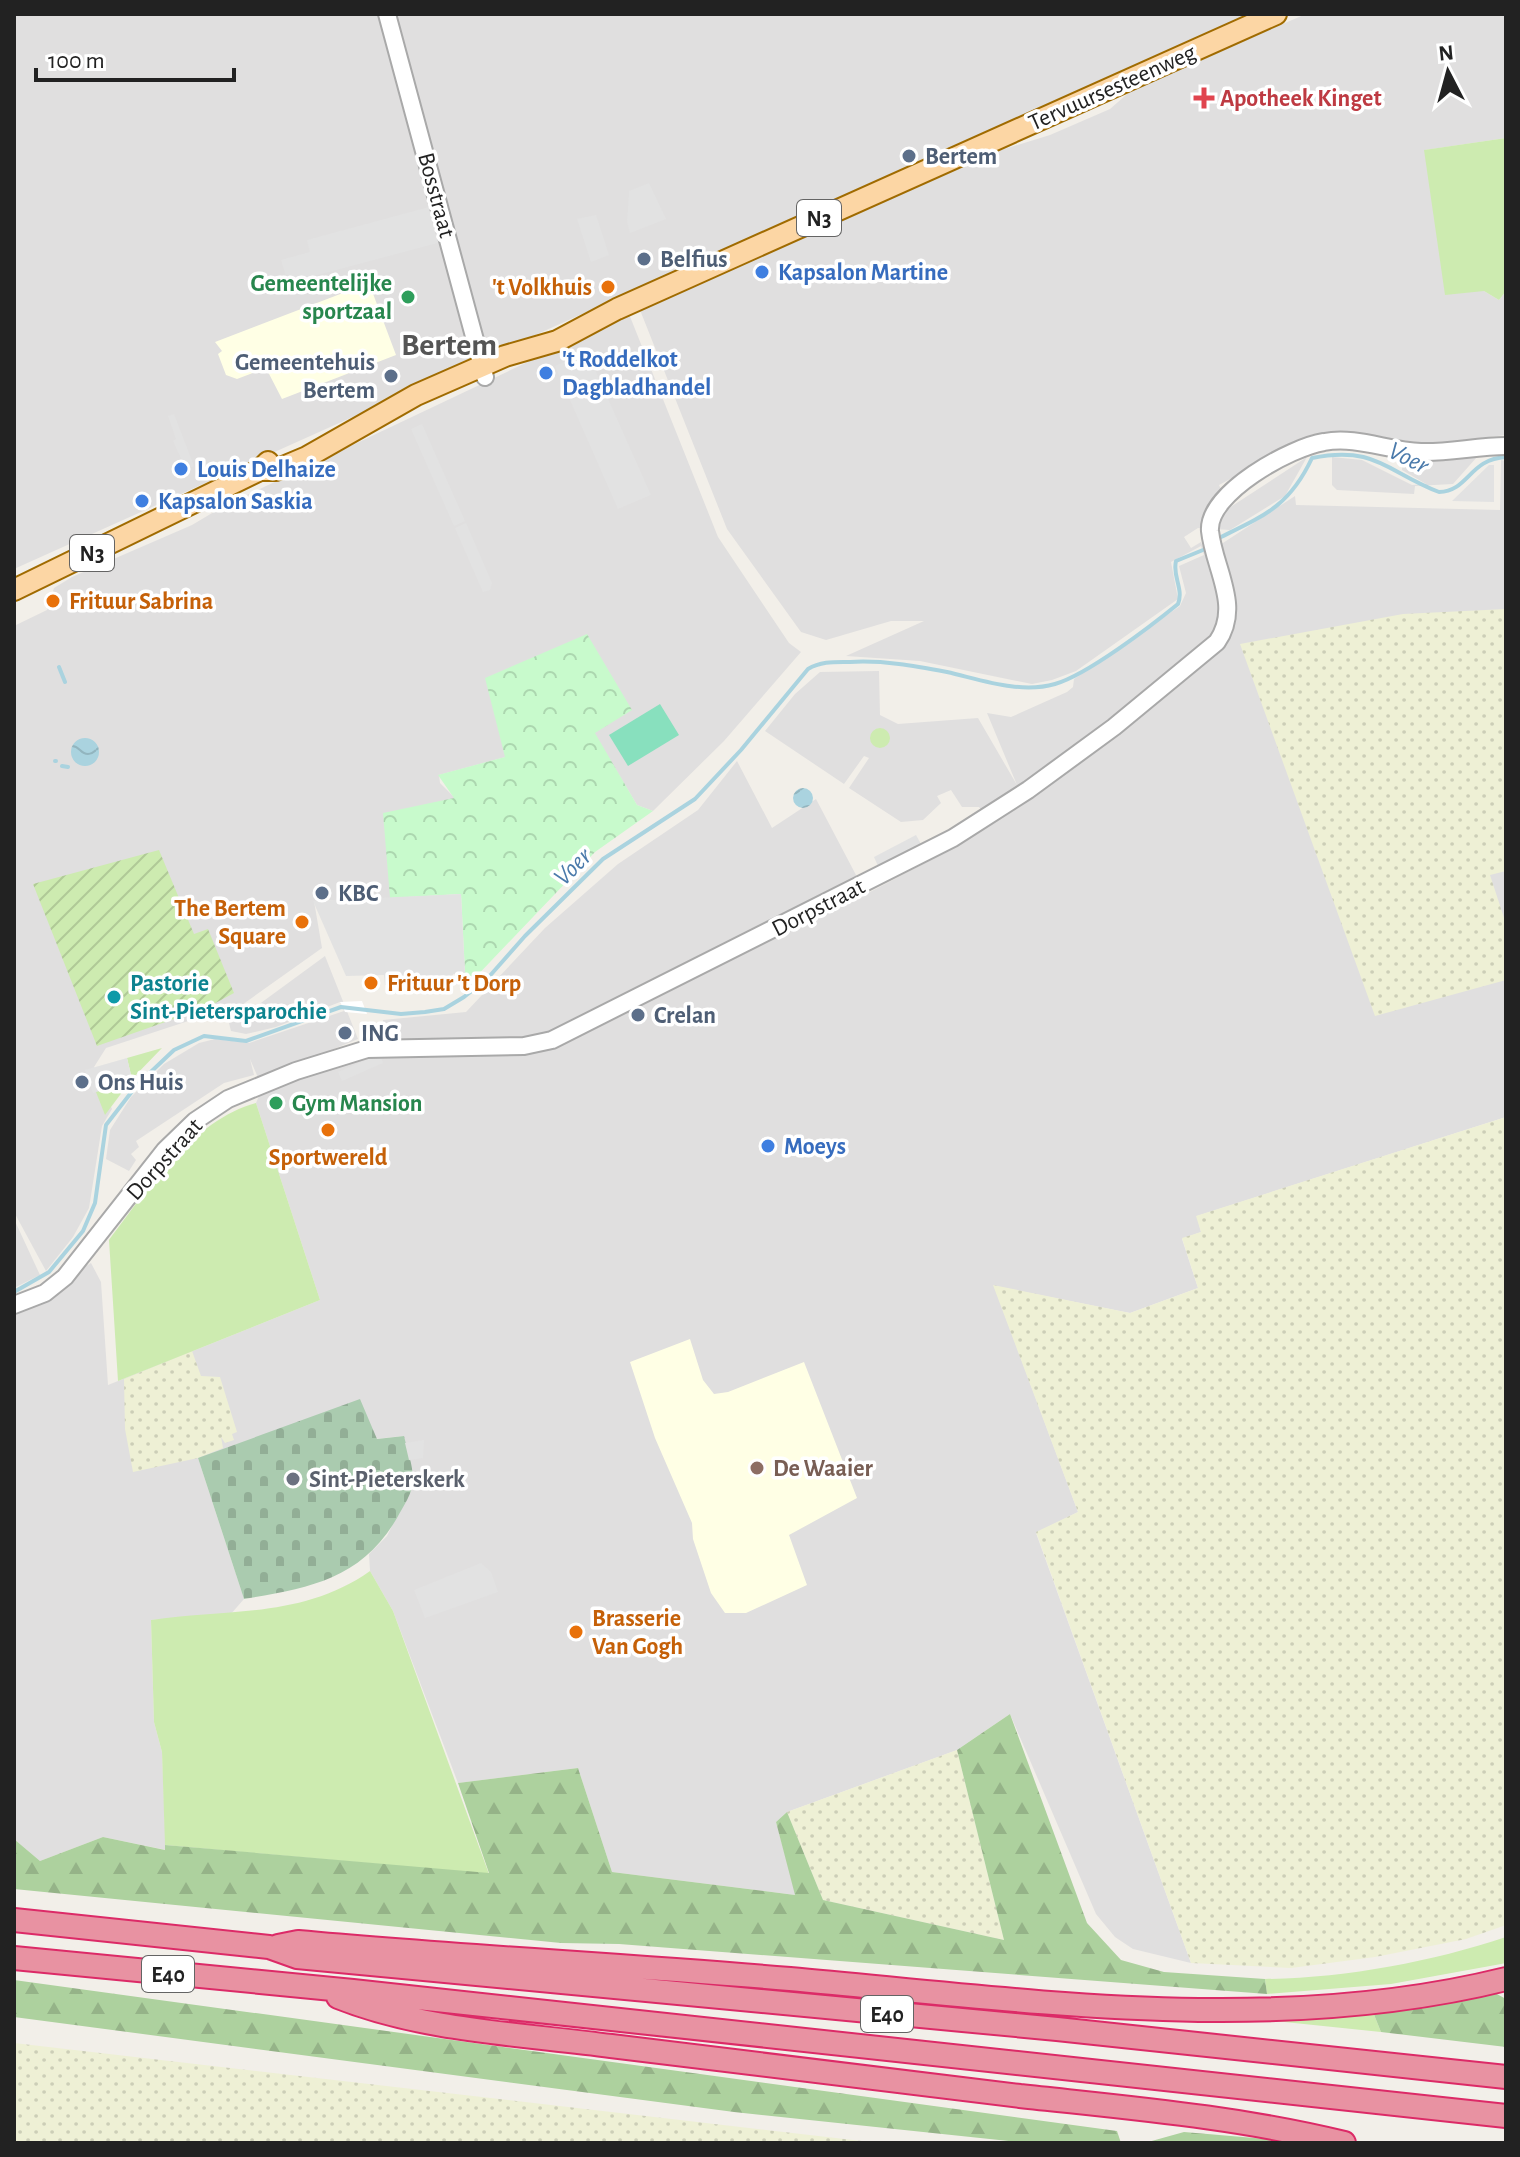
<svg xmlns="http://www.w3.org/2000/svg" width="1520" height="2157" viewBox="0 0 1520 2157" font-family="'Alegreya Sans',sans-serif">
	<defs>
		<pattern id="farmland-dots" width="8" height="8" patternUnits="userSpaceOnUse" patternTransform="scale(2)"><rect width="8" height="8" fill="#eef0d5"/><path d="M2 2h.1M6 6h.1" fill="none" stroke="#ccceb7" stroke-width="1.8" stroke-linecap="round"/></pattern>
		<pattern id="forest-firs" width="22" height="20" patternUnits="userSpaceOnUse" patternTransform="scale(2)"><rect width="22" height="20" fill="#add19e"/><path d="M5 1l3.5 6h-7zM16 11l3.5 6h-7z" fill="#95b388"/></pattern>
		<pattern id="cemetery-stones" width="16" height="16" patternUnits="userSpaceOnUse" patternTransform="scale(2)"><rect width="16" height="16" fill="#aacbaf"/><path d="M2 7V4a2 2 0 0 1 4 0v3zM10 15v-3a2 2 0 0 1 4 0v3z" fill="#92ae96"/></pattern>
		<pattern id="park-crowns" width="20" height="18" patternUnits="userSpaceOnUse" patternTransform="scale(2)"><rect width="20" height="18" fill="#c8facc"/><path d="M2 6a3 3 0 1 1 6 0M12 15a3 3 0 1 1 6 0" fill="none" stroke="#acd6af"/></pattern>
		<pattern id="garden-furrows" width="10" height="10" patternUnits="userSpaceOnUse" patternTransform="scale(2)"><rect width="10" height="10" fill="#cdebb0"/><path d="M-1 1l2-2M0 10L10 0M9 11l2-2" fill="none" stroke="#b0c997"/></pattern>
		<pattern id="water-waves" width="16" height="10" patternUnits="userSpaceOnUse" patternTransform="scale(2)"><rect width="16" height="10" fill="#aad3df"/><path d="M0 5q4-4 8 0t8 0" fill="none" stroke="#92b5bf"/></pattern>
	</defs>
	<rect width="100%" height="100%" fill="#f2efe9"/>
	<!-- residential -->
	<path fill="#e0dfdf" d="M14 14H1250L14 569Z
		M1306 14H1506V138L1425 150 1484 291 1499 300 1506 291V435L1431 444 1426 461 1477 457 1453 484 1415 486 1414 494 1337 490 1332 485V457L1362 460 1412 485 1426 484 1402 470 1403 459 1424 461 1428 444 1339 431 1313 434 1219 485 1229 508 1307 457 1285 496 1230 530 1198 528 1184 537 1191 548 1201 542 1206 554 1295 496 1296 505 1500 510 1501 460 1506 461V1117L1197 1216 1201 1232 1182 1239 1198 1288 1130 1313 994 1286 1078 1512 1036 1533 1191 1963 1133 1949 1115 1937 1096 1914 1010 1714 957 1750 787 1812 776 1822 796 1895 612 1872 578 1768 458 1783 393 1611 370 1571 369 1554 387 1536 414 1481 403 1436 198 1458 244 1599 230 1615 151 1620 154 1722 162 1752 166 1850 103 1837 40 1861 14 1839V1311L91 1263 101 1282 108 1385 320 1300 256 1103 261 1091 356 1057 380 1055 383 1020 466 1012 545 928 618 864 698 810 737 761 772 828 816 799 866 894 961 844 991 824 979 807H962L951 790 937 796 941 803 923 820 901 822 849 788 869 758 864 756 844 784 765 731 795 694 820 672 879 671 880 715 898 724 978 718 1017 785 987 713 1011 717 1067 692 1073 687 1074 679 1180 606 1186 593 1179 566 1204 555 1201 546 1171 562 1178 599 1076 671 1052 680 1032 684 920 661 846 656 924 621H891L826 640 801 632 727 529 640 310 988 154 1050 135 1110 109 1133 89Z
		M629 314 718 537 789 643 801 652 724 741 653 811 637 805 594 733 439 775 440 783 455 798 390 898 314 901 322 948 239 1007 241 1016 247 1013 325 956 358 1039 259 1080 250 1059 254 1075 224 1083 136 1141 139 1147 131 1154 136 1160 129 1171 106 1159 110 1130 131 1097 164 1064 199 1043 215 1039 249 1043 344 1011 340 1002 276 1027 246 1034 231 1031 229 1023 240 1018 237 1005 106 1048 94 1067 112 1109 102 1126 89 1208 73 1237 46 1271 14 1212V626L47 610 54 588 72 577 192 525 224 506Z
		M14 1219 40 1275 14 1288Z"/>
	<!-- education -->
	<path fill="#ffffe5" d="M369 283 396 355 282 399 266 368 237 379 226 375 218 354 222 351 215 342Z
		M690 1339 703 1380 714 1394 728 1392 804 1362 857 1498 789 1535 807 1585 746 1613H725L711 1593 693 1539 692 1523 655 1438 630 1362Z"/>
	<!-- farmland -->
	<path fill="url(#farmland-dots)" d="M1506 609V871L1490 875 1506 924V980L1375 1016 1240 644 1403 614Z
		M1506 1117V1925L1466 1939 1375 1957 1291 1968 1191 1963 1036 1532 1078 1512 993 1285 1130 1313 1198 1288 1182 1238 1201 1232 1196 1216Z
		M192 1351 201 1376 220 1377 237 1432 232 1434 234 1440 225 1443 221 1437 223 1448 198 1458 133 1472 125 1429 124 1379Z
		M957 1750 1004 1940 823 1900 787 1812Z
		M14 2043 879 2143H14Z"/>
	<!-- grass -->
	<path fill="#cdebb0" d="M1506 138V291L1499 300 1484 291 1445 295 1424 150Z
		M870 738a10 10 0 1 1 20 0a10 10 0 1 1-20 0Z
		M162 1048 132 1079 127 1058Z
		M128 1080 129 1083 105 1115 96 1092Z
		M256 1103 320 1300 118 1381 109 1240C147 1190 193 1120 256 1103Z
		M370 1571 393 1611 489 1874 165 1845 162 1752 154 1722 151 1620C228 1609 304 1618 370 1571Z
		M1506 1937V1963L1501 1964 1391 1984 1267 1994 1265 1979C1345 1978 1431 1962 1506 1937Z
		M1373 2012 1381 2032 1255 2019Z"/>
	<!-- forest -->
	<path fill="url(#forest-firs)" d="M1010 1714 1087 1923 1121 1960 1164 1972 1265 1979 1267 1994 619 1944 561 1943 14 1889V1839L40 1861 103 1837 165 1850V1845L489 1873 458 1783 578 1768 612 1872 795 1895 776 1822 787 1812 823 1900 1004 1940 957 1750Z
		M14 1980 1117 2131 1121 2143H1027L734 2112 14 2017Z
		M1495 1993 1506 1999V2047L1381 2032 1373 2012Z
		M1184 2132 1279 2140 1281 2143 1148 2142Z"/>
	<!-- cemetery -->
	<path fill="url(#cemetery-stones)" d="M360 1399 377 1439 404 1436C407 1449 413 1465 413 1479 414 1491 403 1507 397 1518 361 1580 308 1588 244 1599L198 1458Z"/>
	<!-- park -->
	<path fill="url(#park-crowns)" d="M587 634 632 710 595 733 637 805 653 811 595 852 471 982 465 973 461 894 390 898 383 813 454 798 438 775 505 757 485 678Z"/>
	<!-- garden -->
	<path fill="url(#garden-furrows)" d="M159 850 194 934 208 929 234 993 208 1007 97 1046 33 884Z"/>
	<!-- pitch -->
	<path fill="#88e0be" d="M660 704 679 735 628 766 609 735Z"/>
	<!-- parking -->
	<path fill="#e2e2e2" d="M649 183 666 219 630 233 627 221 629 191Z
		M429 207 438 243 288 283 281 260 310 252 307 240Z
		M596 215 609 255 591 262 577 219Z
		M587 352 651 495 618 509 555 366Z
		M174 414 194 466 186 469 173 441 176 439 168 416Z
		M422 424 465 521 454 526 411 429Z
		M1489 465H1494V502L1452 501Z
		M466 523 492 583 490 590 483 592 455 528Z
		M916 835 921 844 878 866 874 857Z
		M461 894 465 973 453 974V985H385L384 975 346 976 313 901Z
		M380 1054 383 1063 342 1081 338 1072Z
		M127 1058 132 1079 93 1093 85 1070Z
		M424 1440 423 1458 409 1460 405 1443Z
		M481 1563 491 1572 498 1592 425 1618 414 1590Z"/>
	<!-- water -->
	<path fill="url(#water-waves)" d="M71 752a14 14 0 1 1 28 0a14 14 0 1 1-28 0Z
		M793 798a10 10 0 1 1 20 0a10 10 0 1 1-20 0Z"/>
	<!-- pier -->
	<path fill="#fff" d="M362 1001 367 1014 345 1012 340 1002Z"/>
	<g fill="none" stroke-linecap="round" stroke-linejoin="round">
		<!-- stream -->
		<path stroke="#aad3df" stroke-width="4" d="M1221 537C1266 515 1290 505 1312 458 1375 445 1387 472 1439 492 1469 491 1469 459 1506 457
			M59 667 65 682
			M55 761H56
			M62 766 68 767
			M14 1292 49 1272 83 1231 95 1203 106 1125 137 1085 174 1050 204 1036 246 1041 341 1007 401 1014 425 1012 444 1009 464 997 487 979 525 936 603 859 695 799 741 750 808 669C821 661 835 662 850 662 883 660 915 666 947 672 982 680 1020 694 1055 684 1087 675 1151 626 1178 604 1184 589 1172 576 1176 561L1203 550"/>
		<defs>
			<path id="tertiary" d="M387 14 485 377
				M14 1305 45 1293 65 1277 165 1150 195 1121 228 1099 296 1071 367 1049 524 1046 552 1040 953 838 1028 790 1114 727 1217 642C1242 606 1214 569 1210 531 1207 493 1291 447 1324 442 1357 436 1388 451 1421 452 1449 453 1477 446 1506 446"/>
			<path id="primary" d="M260 470H276L307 457 416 395 505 356 557 341 617 309 1276 14
				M14 590 260 470 268 462"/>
			<path id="motorway" d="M14 1920 269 1947 297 1957 1057 2029 1506 2077
				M278 1946 298 1942C462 1957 627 1965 790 1979 1026 2000 1273 2037 1506 1979
				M14 1958 353 1991 1506 2116
				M338 1997C423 2031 521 2034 611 2046 748 2064 884 2080 1020 2096 1129 2108 1238 2117 1344 2143"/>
		</defs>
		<!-- tertiary casing -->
		<use href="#tertiary" stroke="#a9a9a9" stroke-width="20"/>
		<!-- primary casing -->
		<use href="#primary" stroke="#a06b00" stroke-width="24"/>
		<!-- motorway casing -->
		<use href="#motorway" stroke="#dc2a67" stroke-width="26"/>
		<!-- tertiary -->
		<use href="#tertiary" stroke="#fff" stroke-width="16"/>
		<!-- primary -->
		<use href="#primary" stroke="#fcd6a4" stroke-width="20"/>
		<!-- motorway -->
		<use href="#motorway" stroke="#e892a2" stroke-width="22"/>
	</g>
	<!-- markers -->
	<path fill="#e0444e" stroke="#fff" stroke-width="3" d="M1200 86h8v8h8v8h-8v8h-8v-8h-8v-8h8z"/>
	<g fill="#5c6f8a" stroke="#fff" stroke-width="3">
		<circle cx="909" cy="156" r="8"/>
		<circle cx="644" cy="259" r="8"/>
		<circle cx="391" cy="376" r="8"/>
		<circle cx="322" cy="893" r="8"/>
		<circle cx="638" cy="1015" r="8"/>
		<circle cx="345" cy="1033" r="8"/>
		<circle cx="82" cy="1082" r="8"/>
	</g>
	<g fill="#3f7fe0" stroke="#fff" stroke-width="3">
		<circle cx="762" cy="272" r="8"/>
		<circle cx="546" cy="373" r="8"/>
		<circle cx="181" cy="469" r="8"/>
		<circle cx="142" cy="501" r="8"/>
		<circle cx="768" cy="1146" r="8"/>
	</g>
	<g fill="#e8710a" stroke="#fff" stroke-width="3">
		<circle cx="608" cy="287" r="8"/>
		<circle cx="53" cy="601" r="8"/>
		<circle cx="302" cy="922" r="8"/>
		<circle cx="371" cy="983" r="8"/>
		<circle cx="328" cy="1130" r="8"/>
		<circle cx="576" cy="1632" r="8"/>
	</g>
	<g fill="#2e9e5b" stroke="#fff" stroke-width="3">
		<circle cx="408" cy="297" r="8"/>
		<circle cx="276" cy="1103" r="8"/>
	</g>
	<circle fill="#0f9aa8" stroke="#fff" stroke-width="3" cx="114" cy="997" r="8"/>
	<circle fill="#8d6e63" stroke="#fff" stroke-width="3" cx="757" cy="1468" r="8"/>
	<circle fill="#6b7280" stroke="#fff" stroke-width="3" cx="293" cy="1479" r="8"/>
	<g text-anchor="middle" stroke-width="7" stroke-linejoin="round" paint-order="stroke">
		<!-- shield labels -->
		<g fill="#fff" stroke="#646464" stroke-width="2">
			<rect x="797" y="200" width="44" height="36" rx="6"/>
			<rect x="70" y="535" width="44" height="36" rx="6"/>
			<rect x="142" y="1956" width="52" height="36" rx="6"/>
			<rect x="861" y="1996" width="52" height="36" rx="6"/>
		</g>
		<g font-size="22" font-weight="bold" fill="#222">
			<text x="819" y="226">N3</text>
			<text x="92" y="561">N3</text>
			<text x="168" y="1982">E40</text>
			<text x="887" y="2022">E40</text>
		</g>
		<!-- street labels -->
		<g font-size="24" fill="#222" stroke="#fff">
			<text transform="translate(1112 87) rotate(-24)" y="8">Tervuursesteenweg</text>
			<text transform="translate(437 195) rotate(75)" y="8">Bosstraat</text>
			<text transform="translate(818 907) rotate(-27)" y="8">Dorpstraat</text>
			<text transform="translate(164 1159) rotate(-48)" y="8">Dorpstraat</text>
		</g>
		<!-- health labels -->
		<g font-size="24" font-weight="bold" fill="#be3a42" stroke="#fff" text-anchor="start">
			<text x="1220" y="106">Apotheek Kinget</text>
		</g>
		<!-- service labels -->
		<g font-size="24" font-weight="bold" fill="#4e5e75" stroke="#fff" text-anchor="start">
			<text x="925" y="164">Bertem</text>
			<text x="660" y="267">Belfius</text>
			<text x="375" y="370" text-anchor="end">Gemeentehuis<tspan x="375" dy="28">Bertem</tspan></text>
			<text x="338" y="901">KBC</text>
			<text x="654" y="1023">Crelan</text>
			<text x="361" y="1041">ING</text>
			<text x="98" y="1090">Ons Huis</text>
		</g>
		<!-- shop labels -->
		<g font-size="24" font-weight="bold" fill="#366cbe" stroke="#fff" text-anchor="start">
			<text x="778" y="280">Kapsalon Martine</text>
			<text x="562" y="367">'t Roddelkot<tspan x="562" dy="28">Dagbladhandel</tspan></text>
			<text x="197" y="477">Louis Delhaize</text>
			<text x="158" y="509">Kapsalon Saskia</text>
			<text x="784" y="1154">Moeys</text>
		</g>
		<!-- leisure labels -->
		<g font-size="24" font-weight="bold" fill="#27864d" stroke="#fff" text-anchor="end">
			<text x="392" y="291">Gemeentelijke<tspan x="392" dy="28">sportzaal</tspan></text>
			<text x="292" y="1111" text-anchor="start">Gym Mansion</text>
		</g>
		<!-- food labels -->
		<g font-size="24" font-weight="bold" fill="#c56008" stroke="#fff" text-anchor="start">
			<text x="592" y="295" text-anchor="end">'t Volkhuis</text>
			<text x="69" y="609">Frituur Sabrina</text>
			<text x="286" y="916" text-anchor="end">The Bertem<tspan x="286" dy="28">Square</tspan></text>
			<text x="387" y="991">Frituur 't Dorp</text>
			<text x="328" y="1165" text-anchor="middle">Sportwereld</text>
			<text x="592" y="1626">Brasserie<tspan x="592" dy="28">Van Gogh</tspan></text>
		</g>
		<!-- culture labels -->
		<g font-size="24" font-weight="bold" fill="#0d838f" stroke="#fff" text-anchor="start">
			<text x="130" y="991">Pastorie<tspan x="130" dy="28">Sint-Pietersparochie</tspan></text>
		</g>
		<!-- education labels -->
		<g font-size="24" font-weight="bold" fill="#785e54" stroke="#fff" text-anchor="start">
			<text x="773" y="1476">De Waaier</text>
		</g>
		<!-- worship labels -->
		<g font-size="24" font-weight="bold" fill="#5b616d" stroke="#fff" text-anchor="start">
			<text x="309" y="1487">Sint-Pieterskerk</text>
		</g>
		<!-- water labels -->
		<g font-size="26" font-style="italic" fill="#4a7aab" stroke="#fff">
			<text transform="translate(1409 457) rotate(26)" y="9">Voer</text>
			<text transform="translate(572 866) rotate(-45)" y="9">Voer</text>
		</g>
		<!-- district labels -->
		<g font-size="32" font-weight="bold" fill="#555" stroke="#fff">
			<text x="449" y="355">Bertem</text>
		</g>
	</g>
	<!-- border -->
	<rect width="1520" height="2157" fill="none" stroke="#222222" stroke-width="32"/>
	<!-- north arrow -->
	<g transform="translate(1448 72) rotate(354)" stroke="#ffffff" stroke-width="6" paint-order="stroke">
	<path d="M0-6L14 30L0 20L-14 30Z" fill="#222222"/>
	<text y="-12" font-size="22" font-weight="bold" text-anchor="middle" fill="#222222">N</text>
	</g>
	<!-- scale -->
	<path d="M36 68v12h198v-12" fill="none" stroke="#222222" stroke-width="4"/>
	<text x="48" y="68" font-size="24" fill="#222222" stroke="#ffffff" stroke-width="6" paint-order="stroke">100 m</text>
</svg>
